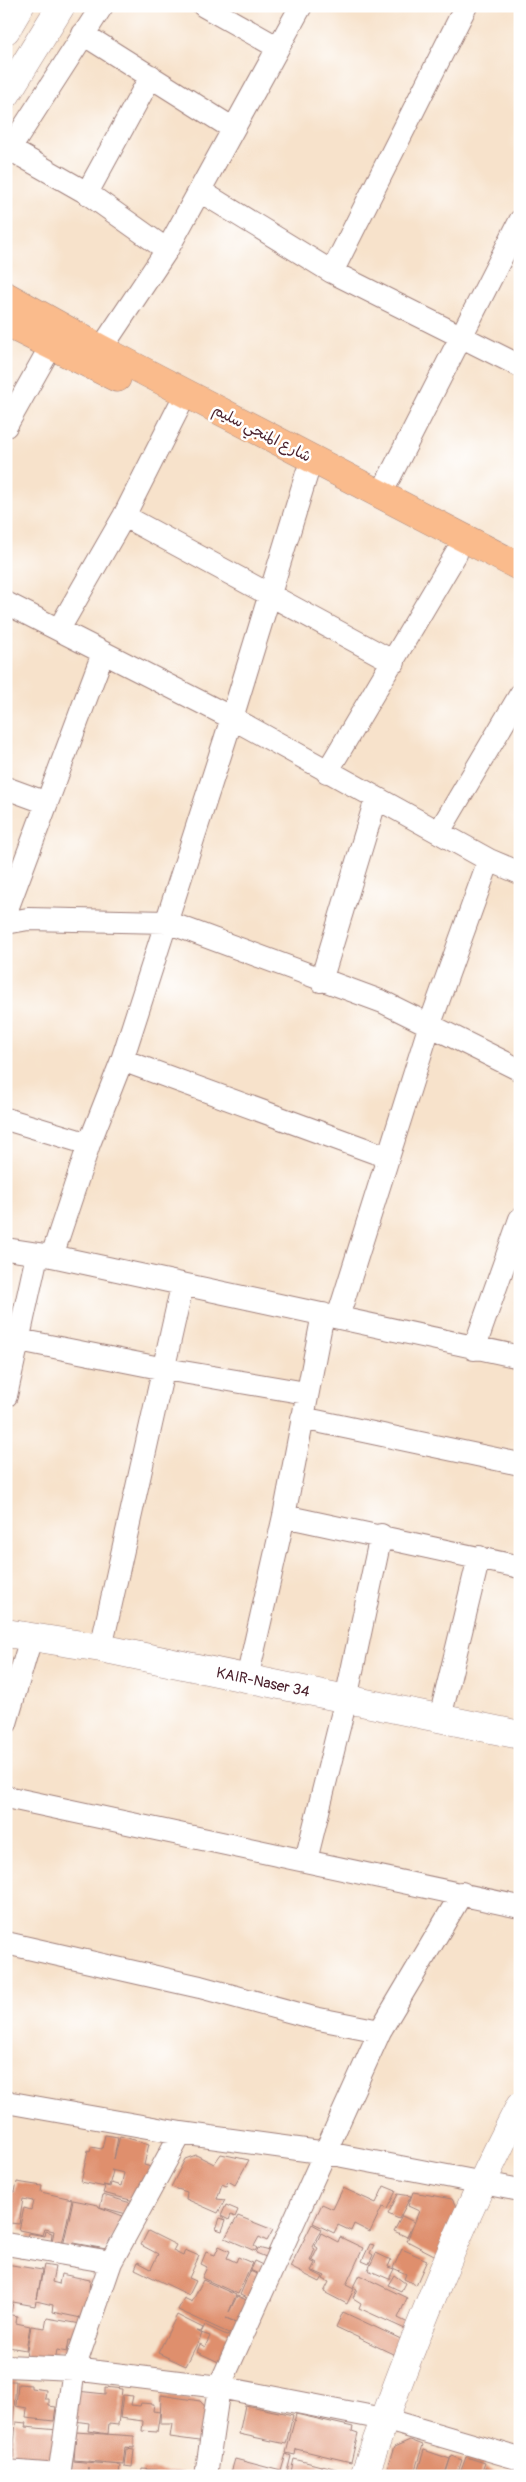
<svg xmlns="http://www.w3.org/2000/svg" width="526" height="2482" viewBox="0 0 526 2482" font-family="Pangolin,'Playpen Sans Arabic',sans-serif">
	<rect width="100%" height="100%" fill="#fff"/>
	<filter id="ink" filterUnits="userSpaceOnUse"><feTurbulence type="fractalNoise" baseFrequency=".02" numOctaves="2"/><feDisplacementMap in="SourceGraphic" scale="10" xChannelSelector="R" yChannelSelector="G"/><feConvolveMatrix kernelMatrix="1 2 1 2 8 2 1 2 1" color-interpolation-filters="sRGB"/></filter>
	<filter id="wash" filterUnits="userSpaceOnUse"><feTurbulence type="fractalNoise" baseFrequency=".0096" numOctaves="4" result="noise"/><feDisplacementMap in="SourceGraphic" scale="20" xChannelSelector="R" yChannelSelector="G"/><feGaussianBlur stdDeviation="1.12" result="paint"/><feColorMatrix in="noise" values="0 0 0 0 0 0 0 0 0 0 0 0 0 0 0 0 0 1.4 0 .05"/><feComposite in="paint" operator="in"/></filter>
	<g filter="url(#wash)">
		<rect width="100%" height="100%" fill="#f7e2cb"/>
		<g id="blocks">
			<!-- building -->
			<path fill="#df8f6d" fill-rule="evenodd" d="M105 2135 118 2137 114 2159 120 2136 149 2144 144 2165 151 2167 142 2203 103 2193 105 2187 81 2182 88 2150 90 2151 91 2147 102 2149ZM111 2170 124 2173 121 2186 111 2183 110 2187 103 2185 109 2186 113 2171Z
				M221 2154 249 2160 235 2185 228 2181 226 2186 222 2184 217 2199 225 2200 218 2213 186 2199 187 2192 171 2187 185 2159 196 2155 214 2164Z
				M17 2182 42 2186 41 2192 72 2199 61 2249 51 2247 54 2231 45 2229 43 2235 19 2230 24 2208 31 2210 33 2201 23 2199 19 2224 10 2223V2227L6 2226V2191L15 2192Z
				M384 2186 396 2191 387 2209 382 2207 370 2232 354 2224 351 2231 338 2225 334 2233 313 2223 322 2204 333 2209 343 2188 376 2203Z
				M413 2192 452 2199 459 2212 440 2258 407 2241 419 2211 408 2206Z
				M398 2194 411 2196 399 2219 388 2214Z
				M103 2195 138 2205 134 2216 100 2207Z
				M73 2200 98 2205 99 2207 123 2216 106 2249 73 2243 72 2250 63 2246Z
				M226 2205 238 2210 235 2217 231 2215 229 2220 221 2216Z
				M238 2216 273 2230 267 2241 259 2237 254 2246 257 2248 255 2251 225 2238Z
				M402 2216 414 2222 407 2237 394 2231Z
				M220 2218 226 2220 222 2231 216 2229Z
				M312 2224 321 2229 312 2247 315 2249 310 2261 315 2263 311 2271 323 2277 320 2282 290 2267Z
				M46 2231 52 2233 51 2243 27 2238 28 2233 45 2236Z
				M148 2231 176 2245 173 2251 183 2256 185 2250 199 2256 189 2278 196 2281 189 2295 135 2269 138 2262 151 2269 158 2254 141 2245Z
				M321 2233 338 2242 340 2237 363 2248 346 2285 354 2289 347 2304 324 2292 329 2282 323 2279 325 2276 313 2271 317 2263 312 2260 318 2248 315 2246Z
				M370 2244 374 2245 370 2253 373 2255 369 2264 362 2261Z
				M219 2246 230 2251 227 2258 236 2262 238 2257 252 2263 238 2294 202 2278 207 2267 201 2264 206 2252 215 2255Z
				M258 2248 274 2252 271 2259 256 2253Z
				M402 2249 427 2260 416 2285 404 2279 406 2274 393 2268Z
				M376 2253 391 2260 388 2267 394 2269 389 2279 368 2270Z
				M254 2261 267 2267 263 2276 250 2270Z
				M6 2264 42 2270 37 2299 44 2265 55 2267 52 2282 59 2284 61 2274 90 2280 86 2319 52 2312 53 2305 36 2301 35 2306 13 2302 11 2313 6 2312Z
				M250 2271 259 2275 249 2299 240 2295Z
				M359 2275 407 2298 398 2318 408 2323 405 2329 359 2308 361 2303 353 2298 357 2289 353 2287Z
				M394 2275 405 2283 401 2291 388 2285Z
				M203 2280 236 2295 229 2312 237 2296 249 2301 238 2323 226 2318 240 2324 235 2336 178 2310 184 2298 192 2302Z
				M343 2312 403 2340 395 2355 336 2327Z
				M6 2314 17 2316 16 2323 30 2326 26 2350 8 2347 6 2352Z
				M177 2315 203 2328 201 2332 197 2331 202 2334 186 2366 158 2353Z
				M47 2318 81 2324 78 2341 69 2340 67 2352 57 2350 55 2361 26 2356 31 2326 45 2328Z
				M205 2325 235 2339 223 2364 197 2352 200 2344 205 2347 210 2336 201 2333Z
				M6 2381H16L13 2425 6 2424Z
				M18 2384 31 2385V2388L46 2390 45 2399H49V2406L56 2407 54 2421 26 2418 27 2408 16 2406Z
				M105 2387 122 2389 118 2425 109 2424 108 2434 88 2431 89 2423 74 2421 77 2391 105 2394Z
				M123 2395 133 2396 131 2405 140 2406 141 2403 154 2404 153 2411 160 2412 157 2432 142 2431 143 2421 120 2418Z
				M161 2395 200 2401 211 2413 206 2442 170 2437 172 2424H160Z
				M245 2405 293 2415 286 2444 239 2434Z
				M296 2414 353 2427 352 2431 358 2433 351 2462 296 2449 295 2455 286 2453Z
				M16 2422 26 2423 25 2427 58 2430 56 2467 8 2464V2458H13Z
				M76 2432 134 2436V2448L125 2447 123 2464 74 2460Z
				M6 2436H13L12 2451H6Z
				M410 2440 423 2445 413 2476 387 2469 394 2447Z
				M126 2449 134 2450 132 2467 124 2466Z
				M424 2450 450 2459 444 2476H416Z
				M286 2454 291 2456 286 2476H230L235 2459 281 2471Z
				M451 2456 462 2460 457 2476H445Z
				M466 2457 485 2463 480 2476H459Z
				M294 2459 321 2466 318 2476H290Z
				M73 2461 120 2465 119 2476H88V2467L87 2475 71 2473Z
				M322 2465 347 2472 346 2476H319Z
				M485 2468 498 2473 497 2476H482Z
				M142 2469 183 2472 182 2476H141Z"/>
		</g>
	</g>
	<g filter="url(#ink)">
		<use href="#blocks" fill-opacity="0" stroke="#a0807b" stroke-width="1"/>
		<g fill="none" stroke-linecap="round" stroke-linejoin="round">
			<defs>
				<path id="minor" d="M204 6 277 47
					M83 34 232 128
					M6 147 87 193 167 250
					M6 155 102 6
					M200 191 332 272 520 366
					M87 193 151 76
					M332 272 466 6
					M101 349 167 250 301 6
					M6 426 51 346
					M381 494 520 221
					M124 516 394 662
					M6 603 232 718 489 860 520 873
					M59 629 124 516 179 407
					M327 772 456 554
					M6 788 47 803
					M439 832 520 695
					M6 912 103 653
					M6 923 28 919 167 922 383 1002 520 1070
					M321 981 376 799
					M122 1060 387 1157
					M6 1119 89 1144
					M6 1249 52 1256 520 1357
					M52 1256 89 1144 122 1060 232 718 307 473
					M338 1317 431 1021 489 860
					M19 1340 165 1369 306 1393
					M474 1349 520 1219
					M6 1396 37 1255
					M302 1418 520 1464
					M284 1516 520 1567
					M101 1648 182 1286
					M247 1679 284 1516 323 1314
					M440 1718 479 1557
					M6 1723 31 1638
					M6 1797 520 1907
					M306 1860 346 1699 381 1535
					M6 1943 200 1987 314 2018 380 2031
					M6 2102 181 2133 327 2153 520 2190
					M6 2244 111 2262
					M6 2366 74 2369 219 2387 384 2419 520 2459
					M6 2471 59 2475
					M59 2476 74 2369 111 2262 181 2133
					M206 2476 219 2387 380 2031 462 1893"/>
				<path id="tertiary" d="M6 30 20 6
					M6 95 61 6
					M6 1633 101 1648 520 1735
					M364 2476C409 2350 458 2225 520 2106"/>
				<path id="primary" d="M6 296 101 349 520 567
					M6 323 117 378"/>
			</defs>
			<!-- minor casing -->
			<use href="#minor" stroke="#a0807b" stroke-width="24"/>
			<!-- tertiary casing -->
			<use href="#tertiary" stroke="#a0807b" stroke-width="29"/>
			<!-- primary casing -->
			<use href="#primary" stroke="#a0807b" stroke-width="29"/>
			<!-- minor -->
			<use href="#minor" stroke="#fff" stroke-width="22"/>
			<!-- tertiary -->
			<use href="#tertiary" stroke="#fff" stroke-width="28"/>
			<!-- primary -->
			<use href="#primary" stroke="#fabb8c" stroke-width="28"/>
		</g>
	</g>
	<g text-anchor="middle" stroke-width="5" stroke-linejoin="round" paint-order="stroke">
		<!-- street labels -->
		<g font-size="15" fill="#4a1f2b" stroke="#fff">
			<text transform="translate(262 433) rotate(27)" y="5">شارع المنجي سليم</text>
			<text transform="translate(263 1682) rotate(12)" y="5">KAIR-Naser 34</text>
		</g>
	</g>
	<!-- margin -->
	<rect width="526" height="2482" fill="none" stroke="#fff" stroke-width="25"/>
</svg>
